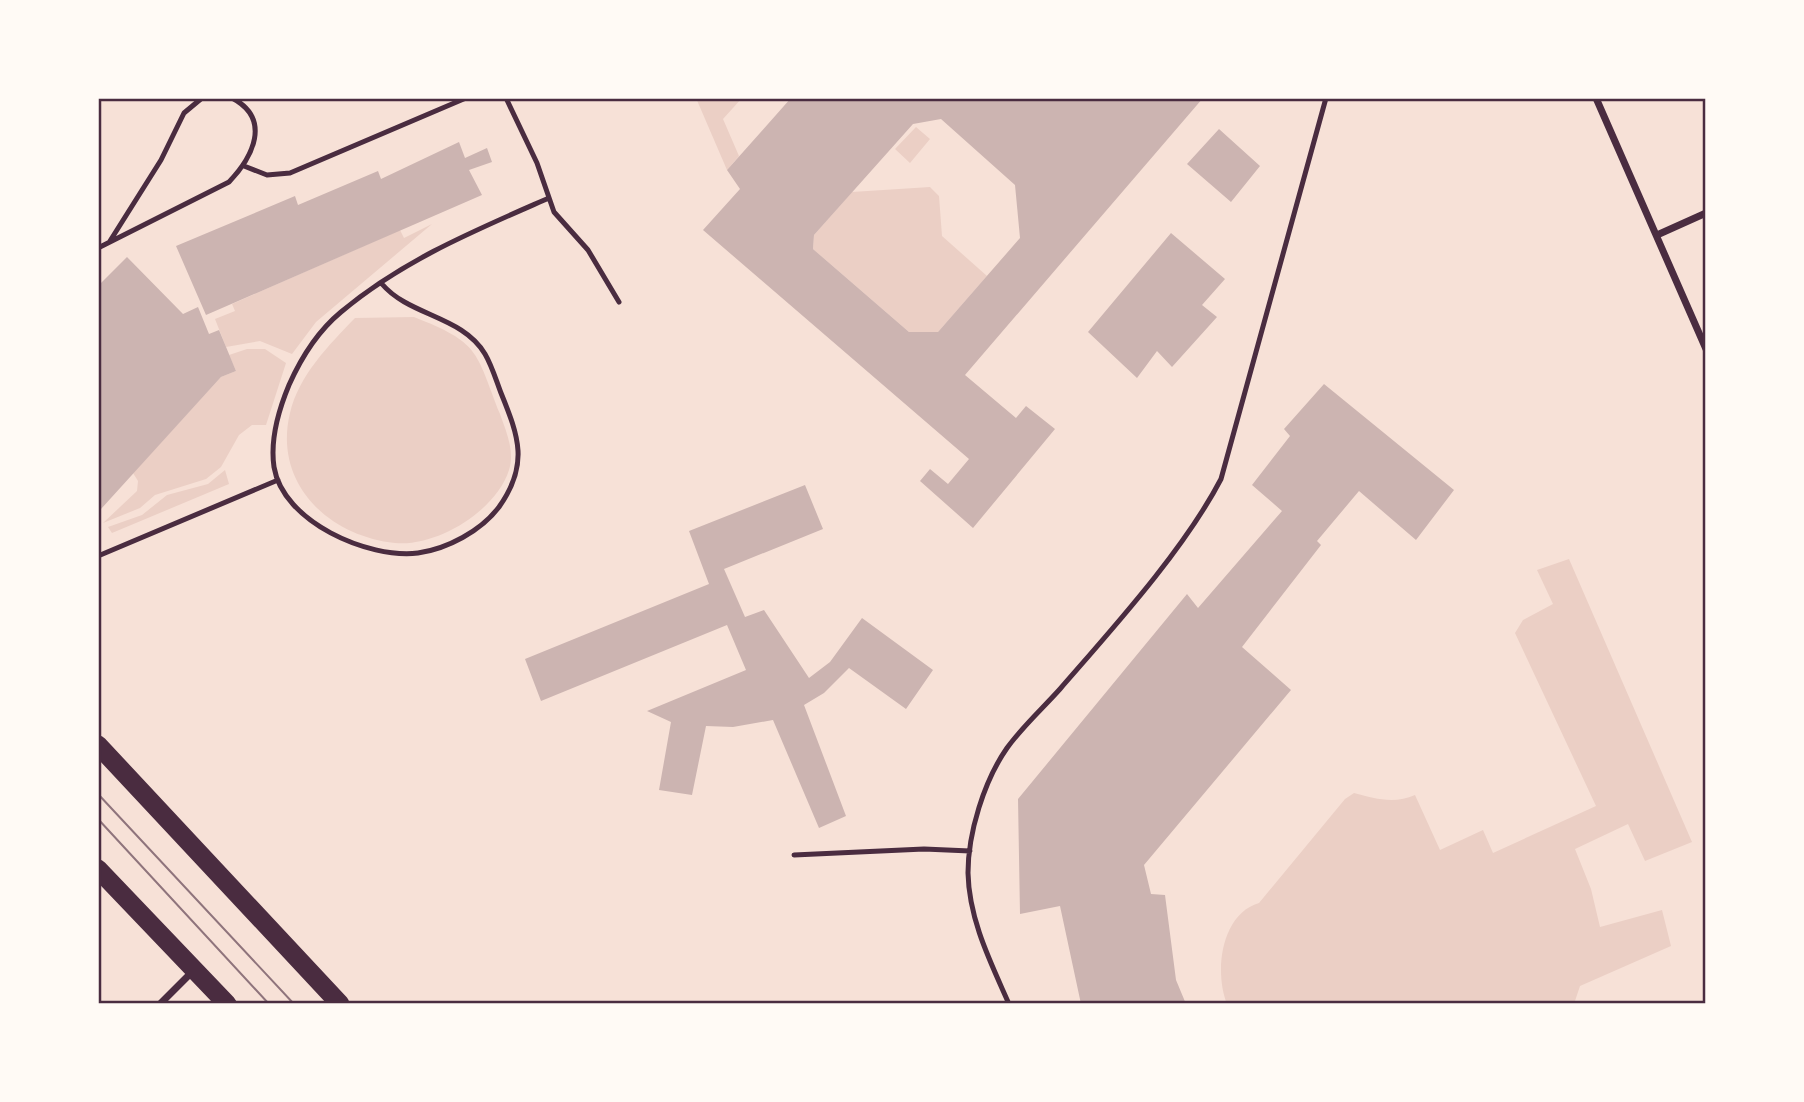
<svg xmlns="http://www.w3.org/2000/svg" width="1804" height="1102" viewBox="0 0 1804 1102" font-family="Merriweather,serif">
	<rect width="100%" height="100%" fill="#f7e1d7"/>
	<!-- green -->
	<path fill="#ebcfc5" d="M696 98H742L723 119 739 156 727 170Z
		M916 127 930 139 910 163 895 149Z
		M930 187 939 196 942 236 987 276 938 332H909L813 249 814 235 852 192Z
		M432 224 316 322 292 354 260 341 226 347 215 319 235 311 232 304 400 230 404 238Z
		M414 317C480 343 475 350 500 414 506 431 515 451 509 470 496 511 437 547 395 543 328 536 273 483 290 413 299 375 329 345 355 318Z
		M247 349H265L286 363 266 425H252L239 435 221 467 206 479 155 495 140 508 103 523 137 491 138 481 133 473 221 377 236 371 229 355Z
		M225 470 229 484 112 533 108 527 142 515 167 495 208 484Z
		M1569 559 1692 842 1645 861 1628 824 1575 849 1591 889 1600 927 1662 910 1671 946 1580 986 1574 1004H1227C1214 972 1221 914 1259 903L1345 799 1354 793C1375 799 1395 804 1415 795L1440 850 1483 830 1493 853 1596 806 1515 633 1523 620 1553 604 1537 570Z"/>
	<!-- building -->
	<path fill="#ccb4b1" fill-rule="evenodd" d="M791 98H1203L965 375 1016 418 1026 406 1055 429 973 528 920 481 930 469 948 484 969 459 703 230 740 189 727 170ZM941 119 1015 185 1020 238 938 332H909L813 249 814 235 913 124Z
		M1219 129 1260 166 1231 202 1187 164Z
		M459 142 465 158 487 148 492 162 469 170 482 195 206 315 176 246 295 196 298 205 378 171 381 179Z
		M1171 233 1225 279 1202 305 1217 317 1172 367 1157 351 1137 378 1088 332Z
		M127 257 183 314 198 307 209 334 219 330 236 371 221 377 101 509 98 506V286Z
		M1324 384 1454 490 1416 540 1359 491 1317 541 1321 545 1242 647 1291 690 1144 865 1151 894 1165 895 1176 980 1186 1004H1081L1060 906 1020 914 1018 799 1187 594 1198 608 1282 511 1252 485 1290 436 1284 429Z
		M805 485 823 529 724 569 745 617 764 610 809 678 830 662 862 618 933 670 906 709 849 668 824 693 804 705 846 816 819 828 773 720 733 727 706 726 692 795 659 790 671 722 647 711 746 670 727 625 541 701 525 659 709 584 689 531Z"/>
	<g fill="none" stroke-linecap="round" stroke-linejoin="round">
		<!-- service -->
		<path stroke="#4a2c40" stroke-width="5" d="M506 98 537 163 554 212 588 250 619 302
			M244 166 267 175 290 173 466 98
			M110 241 161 160 184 113 202 98
			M98 248 229 182C253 157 272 119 232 98
			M382 284C409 316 463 316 485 354 492 366 496 380 501 393 519 437 529 465 499 507 481 531 447 549 418 553 368 559 283 522 274 467 270 440 279 409 289 385 301 358 318 331 341 312 403 260 476 230 549 198
			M98 556 278 480
			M794 855 924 849 970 851
			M1009 1004C991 963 969 920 968 873 968 833 984 781 1007 748 1022 727 1043 708 1060 689 1113 628 1184 550 1221 479L1326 98"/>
		<!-- minor -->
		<path stroke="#4a2c40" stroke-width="7" d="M1596 98 1706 349
			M1657 235 1706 213
			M160 1004 194 970"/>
		<!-- trunk -->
		<path stroke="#4a2c40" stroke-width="19" d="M98 745 340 1004
			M98 869 227 1004"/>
		<!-- tram -->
		<path stroke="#8f747c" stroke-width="2" d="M98 794 294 1004
			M98 819 269 1004"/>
	</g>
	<!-- border -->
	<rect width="1804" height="1102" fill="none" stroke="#fffaf5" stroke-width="200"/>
	<rect x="100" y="100" width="1604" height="902" fill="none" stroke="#4a2c40" stroke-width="2.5"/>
</svg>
